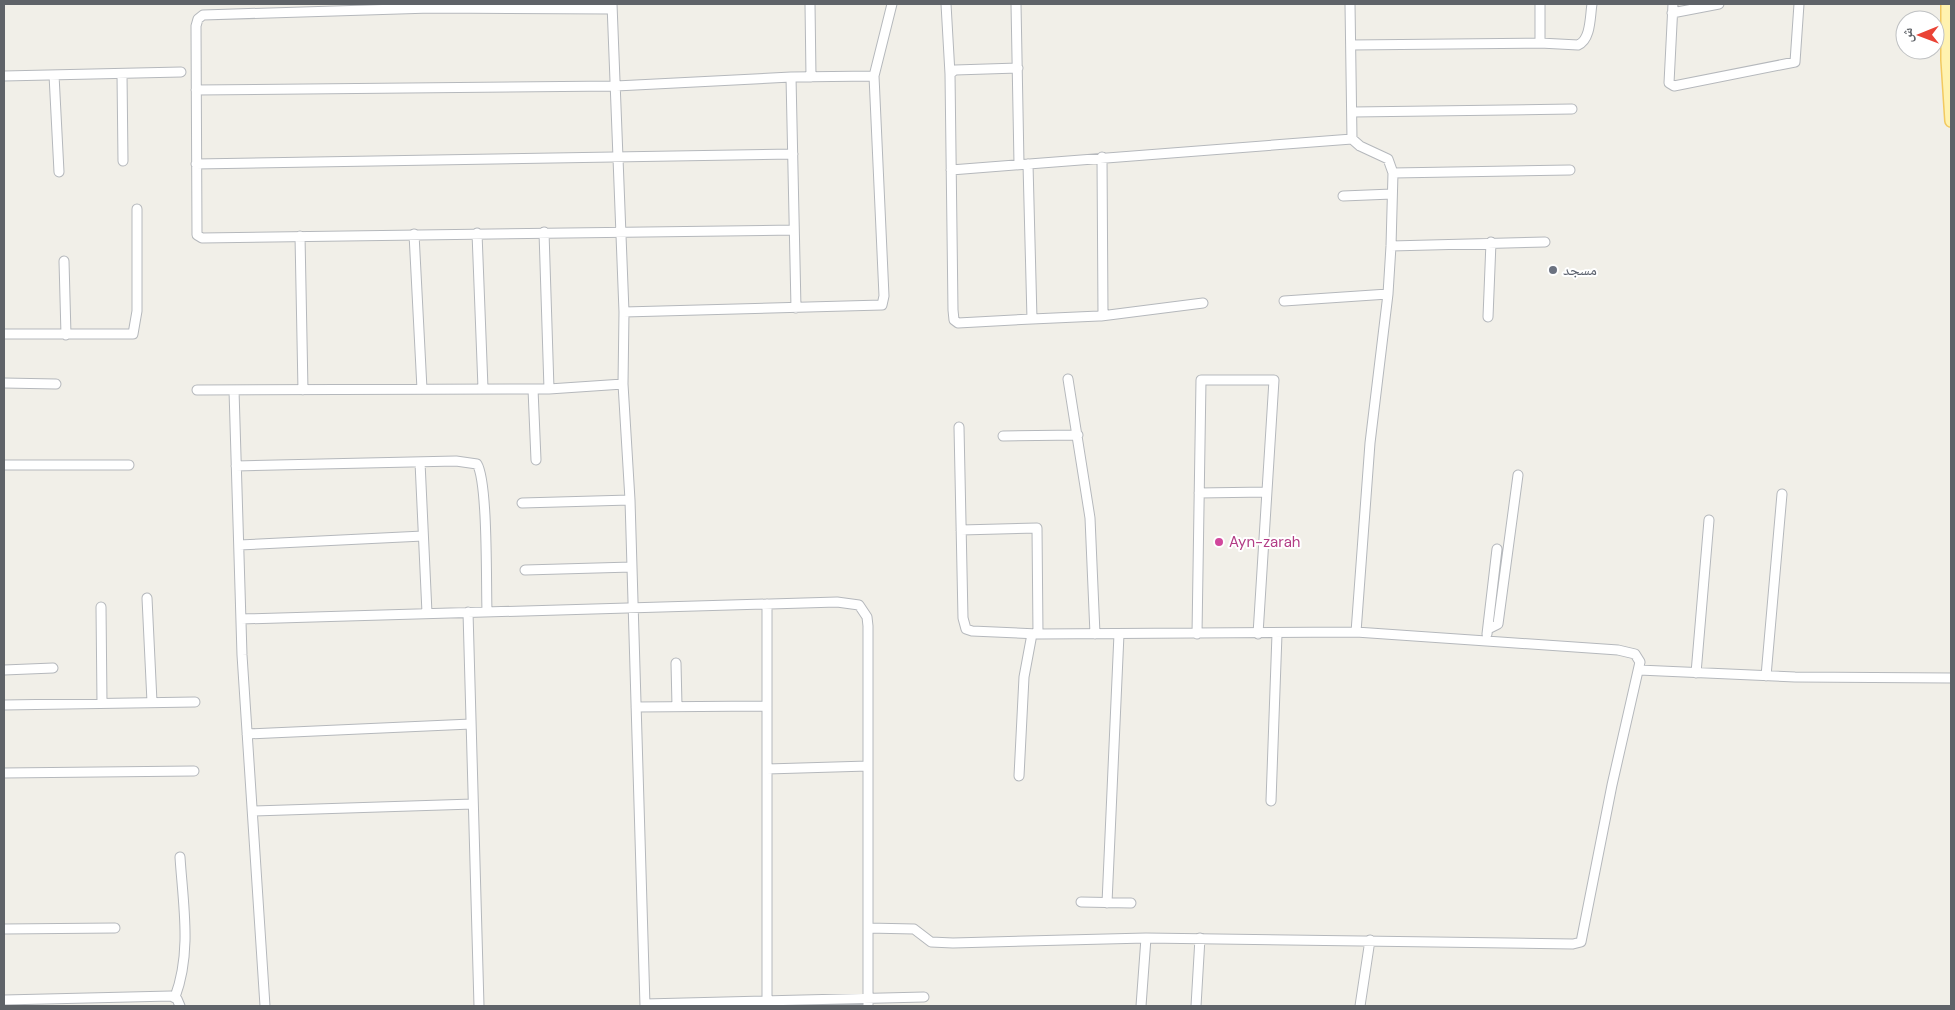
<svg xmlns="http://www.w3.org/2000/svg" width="1955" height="1010" viewBox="0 0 1955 1010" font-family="'DM Sans','Noto Naskh Arabic',sans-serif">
	<rect width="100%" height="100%" fill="#f1efe8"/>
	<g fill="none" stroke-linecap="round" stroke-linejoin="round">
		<defs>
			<path id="minor" d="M612 4 624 312 623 384 630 500 645 1006
				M810 4 811 77
				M946 4 950 74 953 310 954 320 958 323 1032 319 1028 164
				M1016 4 1019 164
				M1350 4 1352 139
				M1673 4 1669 83 1674 86 1795 62 1799 4
				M612 9 431 8 203 15 198 19 196 26 197 235 202 238 794 230
				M1672 13 1719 4
				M1540 43V4
				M1351 45 1540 43 1578 45C1591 40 1590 16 1592 4
				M122 74 123 161
				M950 74 955 70 1018 68
				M54 75 59 172
				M4 76 181 72
				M874 76 892 4
				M791 77 796 308
				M196 90 616 86 791 77 874 76 884 296 882 305 624 312
				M1353 112 1572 109
				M196 164 793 154
				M951 170 1352 139 1360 146 1388 159 1393 173 1391 246 1388 294 1370 443 1356 632
				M1393 173 1570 170
				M1343 196 1392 194
				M544 232 549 389
				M477 233 483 388
				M414 234 422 389
				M300 236 303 390
				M1391 246 1545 242
				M64 261 66 335
				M1284 301 1388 294
				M1101 316 1203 303
				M1488 317 1491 242
				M1032 319 1099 316 1103 314 1102 157
				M4 334H133L137 311V209
				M1068 379 1090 518 1095 634
				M4 383 56 384
				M533 389 536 460
				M197 390 549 389 623 384
				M234 390 242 655 265 1006
				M959 427 963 618 966 629 972 631 1038 634 1356 632 1618 650 1635 654 1640 662 1612 785 1581 942 1573 944 1146 938 1141 1006
				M1003 436 1078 435
				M420 462 427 613
				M4 465H129
				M236 466 456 461 477 464C488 482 486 584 487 611
				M1199 493 1267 492
				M522 503 630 500
				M961 530 1037 528 1038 634
				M239 545 423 536
				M525 570 632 567
				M147 598 152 702
				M767 604V1001
				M101 607 102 703
				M468 612 479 1006
				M241 619 837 602 859 605 867 617 868 626V1006
				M1488 629 1498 624 1518 475
				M1197 634 1201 380H1274L1258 634
				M1487 634 1497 549
				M676 663 677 706
				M4 670 53 668
				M1639 670 1795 677 1951 678
				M1696 673 1709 520
				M1766 676 1782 494
				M4 705 195 702
				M636 707 767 706
				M247 734 471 724
				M767 769 868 766
				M4 773 194 771
				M1019 776 1024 677 1032 634
				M1271 801 1277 634
				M253 811 473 804
				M1081 902 1131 903
				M1107 903 1119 634
				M868 928 914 929 931 942 953 943 1146 938
				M4 929 115 928
				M175 997C192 952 183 904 180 857
				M4 1000 171 996 177 999 180 1006
				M645 1004 924 997
				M1196 1006 1200 938
				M1360 1006 1370 940"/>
			<path id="major" d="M1947 4V60L1951 121"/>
		</defs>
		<!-- minor casing -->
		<use href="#minor" stroke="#b5b8bc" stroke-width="11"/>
		<!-- major casing -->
		<use href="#major" stroke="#f2c960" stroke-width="14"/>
		<!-- minor -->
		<use href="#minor" stroke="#fff" stroke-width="9"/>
		<!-- major -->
		<use href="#major" stroke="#fff2af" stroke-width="11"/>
	</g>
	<!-- markers -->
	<circle fill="#6b7280" stroke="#fff" stroke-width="2" cx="1553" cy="270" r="5"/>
	<circle fill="#d1479c" stroke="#fff" stroke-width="2" cx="1219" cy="542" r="5"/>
	<g text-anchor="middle" stroke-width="4" stroke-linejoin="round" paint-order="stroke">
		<!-- worship labels -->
		<g font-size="15" fill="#5b616d" stroke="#fff" text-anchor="start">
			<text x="1563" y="275">مسجد</text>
		</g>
		<!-- hotel labels -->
		<g font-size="15" fill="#b23c85" stroke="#fff" text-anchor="start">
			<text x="1229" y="547">Ayn-zarah</text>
		</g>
	</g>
	<!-- border -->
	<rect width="1955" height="1010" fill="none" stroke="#5f6368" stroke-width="10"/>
	<!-- north arrow -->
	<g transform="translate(1920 35) rotate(269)"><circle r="24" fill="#ffffff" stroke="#bfc1c3"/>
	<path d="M0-4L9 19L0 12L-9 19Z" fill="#ea4335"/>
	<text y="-8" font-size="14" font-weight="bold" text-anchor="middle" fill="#5f6368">ش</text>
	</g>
</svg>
